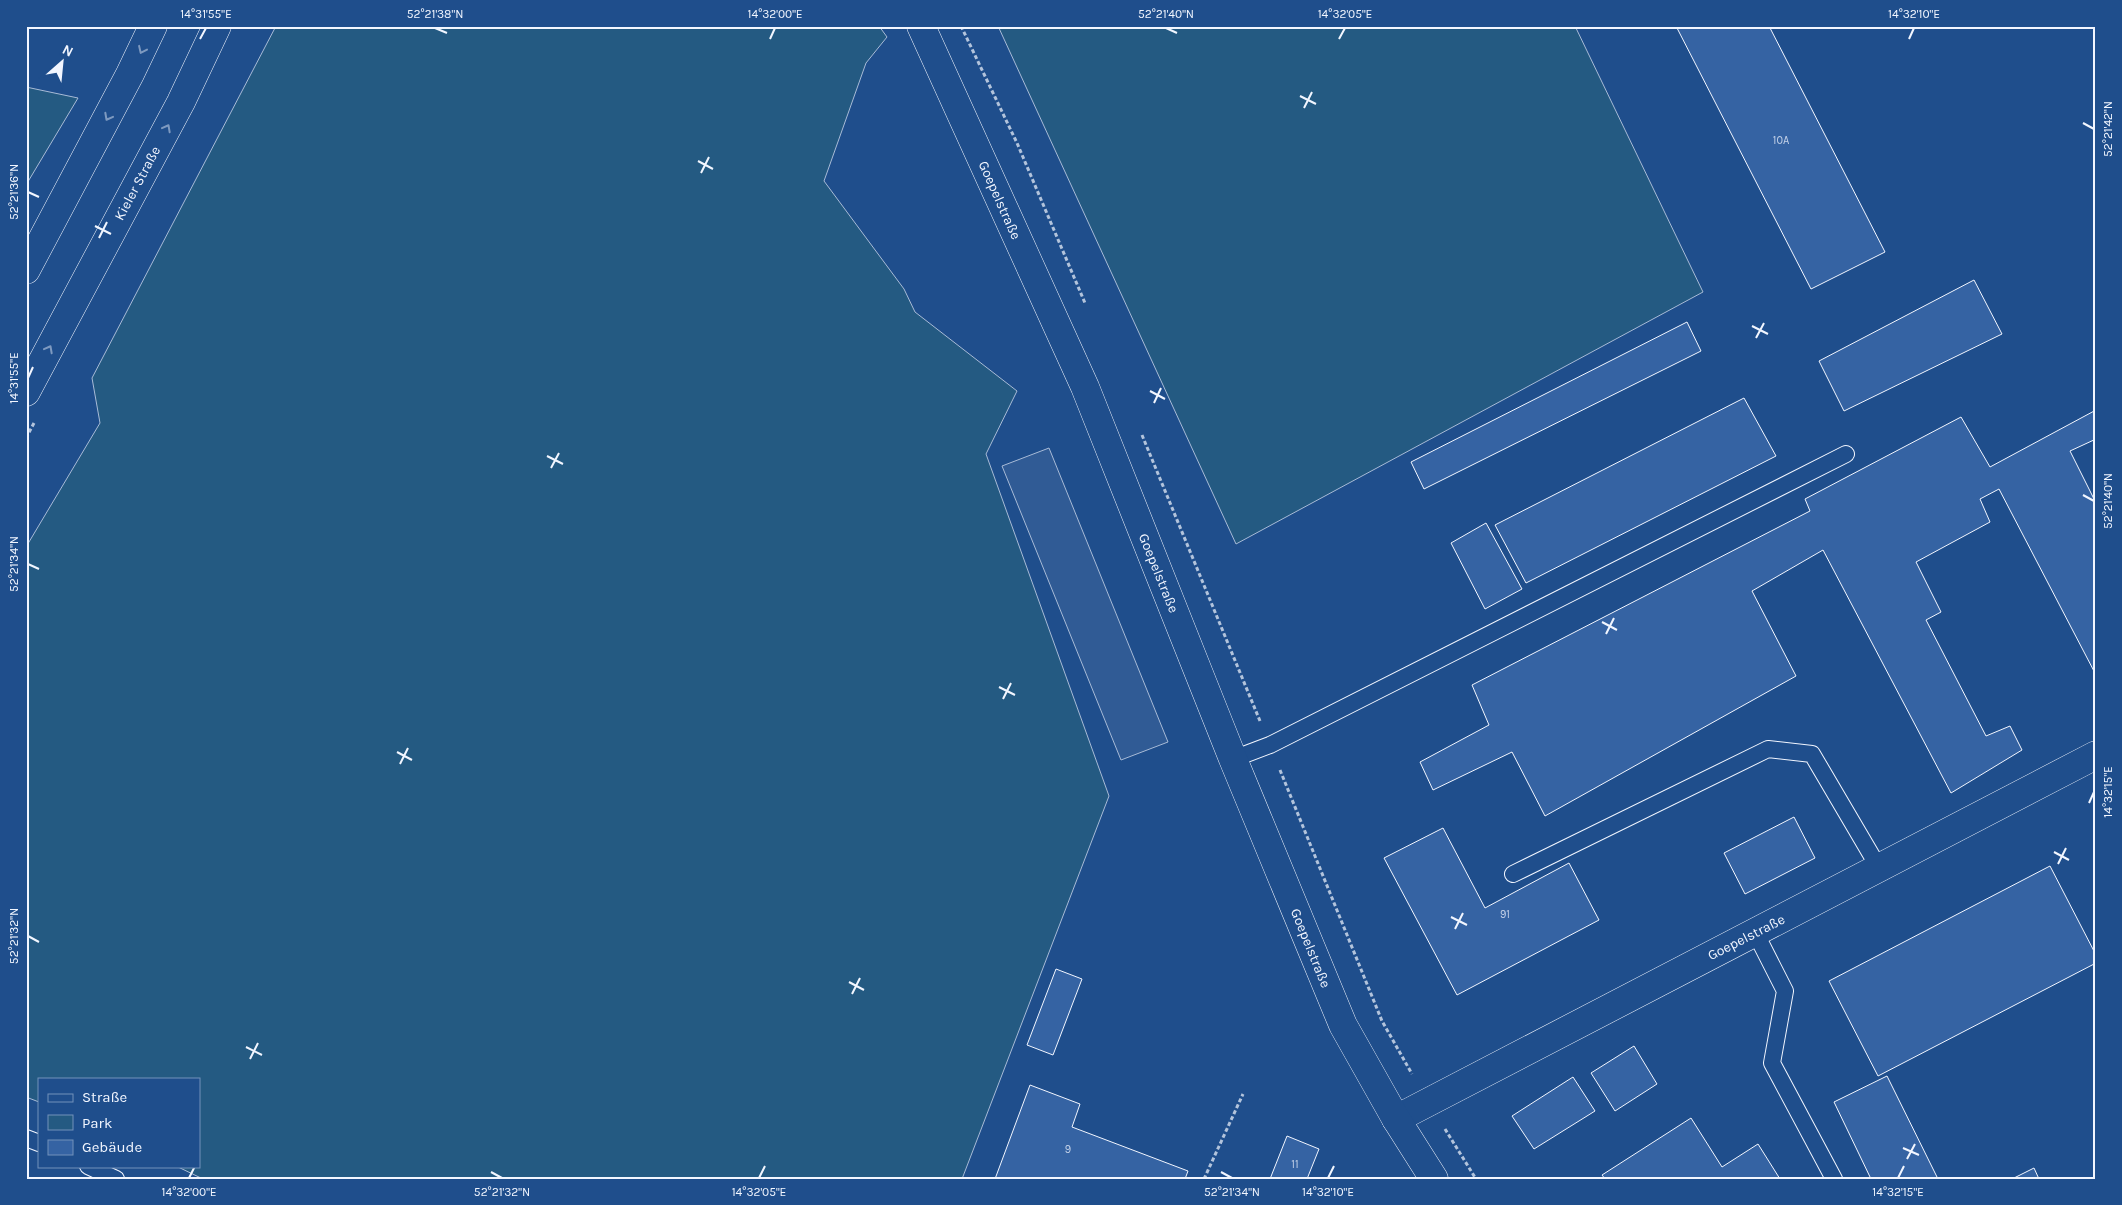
<svg xmlns="http://www.w3.org/2000/svg" width="2122" height="1205" viewBox="0 0 2122 1205" font-family="Karla,sans-serif">
	<rect width="100%" height="100%" fill="#1f4e8c"/>
	<!-- green -->
	<path fill="#245a82" stroke="#a8bbd7" d="M276 26H879L887 37 866 63 824 181 904 289 915 312 1017 391 986 454 1109 796 962 1179H203L176 1166H199V1079H39V1102L26 1097V547L100 423 92 378Z
		M998 26H1575L1703 292 1236 544Z
		M26 87 78 98 26 185Z"/>
	<!-- parking -->
	<path fill="#305b95" stroke="#a8bbd7" d="M1049 448 1168 742 1121 760 1002 466Z"/>
	<!-- building -->
	<path fill="#3563a3" stroke="#f2f6ff" d="M1680 26H1769L1885 252 1811 289 1677 28Z
		M1974 280 2002 334 1844 411 1819 361Z
		M1687 322 1701 351 1424 489 1411 462Z
		M1744 398 1776 456 1526 583 1495 525Z
		M2096 410V439L2070 451 2096 503V675L1999 489 1980 499 1990 522 1916 562 1941 612 1926 620 1986 736 2010 726 2022 750 1951 793 1823 550 1752 591 1796 676 1545 816 1512 752 1433 790 1420 762 1489 725 1472 685 1810 511 1805 499 1961 417 1990 467Z
		M1486 523 1522 589 1485 609 1451 543Z
		M1794 817 1815 858 1745 894 1724 853Z
		M1443 828 1485 908 1569 863 1599 920 1457 995 1384 858Z
		M2050 866 2096 955V963L1878 1076 1829 981Z
		M1056 969 1082 979 1053 1055 1027 1045Z
		M1634 1046 1657 1084 1615 1111 1591 1073Z
		M1887 1076 1938 1179H1871L1834 1102Z
		M1573 1077 1595 1111 1534 1149 1512 1116Z
		M1030 1085 1080 1104 1072 1127 1188 1171 1185 1179H995Z
		M1691 1118 1722 1167 1758 1144 1780 1179H1605L1602 1175Z
		M1287 1136 1319 1149 1307 1179H1270Z
		M2034 1168 2039 1179H2012Z"/>
	<g fill="none" stroke-linecap="round" stroke-linejoin="round">
		<defs>
			<path id="lane" d="M1233 759 1270 745 1846 454
				M1513 874 1768 749 1812 754 1879 868
				M1755 932 1785 991 1772 1063 1834 1179
				M26 1138 39 1143
				M88 1166 116 1179"/>
			<path id="street" d="M1396 1119 2096 755"/>
			<path id="secondary" d="M921 26 1085 387 1233 759 1343 1025 1396 1119 1434 1179"/>
			<path id="primary" d="M26 270 130 74 153 26
				M26 392 181 102 217 26"/>
		</defs>
		<!-- lane casing -->
		<use href="#lane" stroke="#f2f6ff" stroke-width="18"/>
		<!-- street casing -->
		<use href="#street" stroke="#f2f6ff" stroke-width="29"/>
		<!-- secondary casing -->
		<use href="#secondary" stroke="#f2f6ff" stroke-width="29"/>
		<!-- primary casing -->
		<use href="#primary" stroke="#f2f6ff" stroke-width="29"/>
		<!-- path -->
		<path stroke="#b3c4dc" stroke-width="3" stroke-dasharray="4 2.5" stroke-linecap="butt" d="M961 26 1017 143 1085 303
			M1142 435 1260 721
			M26 438 34 423
			M1280 770 1382 1021 1412 1074
			M1445 1129 1476 1179
			M1204 1179 1243 1094"/>
		<!-- lane -->
		<use href="#lane" stroke="#1f4e8c" stroke-width="16"/>
		<!-- street -->
		<use href="#street" stroke="#1f4e8c" stroke-width="28"/>
		<!-- secondary -->
		<use href="#secondary" stroke="#1f4e8c" stroke-width="28"/>
		<!-- primary -->
		<use href="#primary" stroke="#1f4e8c" stroke-width="28"/>
	</g>
	<!-- one-way arrows -->
	<defs><path id="oneway-chevron" d="M-2-3.5L2.5 0L-2 3.5" fill="none" stroke-width="1.6" stroke-linecap="round" stroke-linejoin="round" transform="scale(1.25)"/></defs>
	<g stroke="#7e9ac0">
		<use href="#oneway-chevron" transform="translate(142 50) rotate(115)"/>
		<use href="#oneway-chevron" transform="translate(108 117) rotate(118)"/>
		<use href="#oneway-chevron" transform="translate(167 128) rotate(-62)"/>
		<use href="#oneway-chevron" transform="translate(49 349) rotate(-62)"/>
	</g>
	<!-- ticks -->
	<path fill="none" stroke="#f2f6ff" stroke-width="2" d="M435 28 447 33M1166 28 1177 33M200 39 206 28M770 39 775 28M1339 39 1345 28M1909 39 1914 28M1300 96 1316 104M1304 108 1312 92M2083 123 2094 129M698 161 713 169M701 173 709 157M28 192 39 197M95 226 111 234M99 238 107 222M1752 326 1768 334M1756 338 1764 323M28 378 33 367M1150 391 1165 399M1154 403 1161 388M547 456 563 464M551 468 559 453M2083 495 2094 501M28 564 39 569M1602 622 1617 630M1606 634 1614 618M999 687 1015 695M1003 699 1011 683M397 752 412 760M400 764 408 748M2089 803 2094 792M2054 852 2069 860M2058 864 2066 848M1451 917 1467 925M1455 929 1463 913M28 936 39 942M849 982 864 990M852 994 860 978M246 1047 262 1055M250 1059 258 1043M1903 1148 1919 1155M1907 1159 1915 1144M491 1172 502 1178M1221 1172 1232 1178M189 1178 195 1166M759 1178 765 1166M1328 1178 1334 1166M1898 1178 1904 1166"/>
	<g text-anchor="middle" stroke-width="4" stroke-linejoin="round" paint-order="stroke">
		<!-- number labels -->
		<g font-size="11" fill="#c3d1e8">
			<text x="1781" y="144">10A</text>
			<text x="1505" y="918">91</text>
			<text x="1068" y="1153">9</text>
			<text x="1295" y="1168">11</text>
		</g>
		<!-- street labels -->
		<g font-size="14" fill="#f2f6ff" stroke="#1f4e8c">
			<text transform="translate(137 183) rotate(-62)" y="5">Kieler Straße</text>
			<text transform="translate(1000 200) rotate(66)" y="5">Goepelstraße</text>
			<text transform="translate(1159 573) rotate(68)" y="5">Goepelstraße</text>
			<text transform="translate(1746 937) rotate(-27)" y="5">Goepelstraße</text>
			<text transform="translate(1311 948) rotate(68)" y="5">Goepelstraße</text>
		</g>
	</g>
	<!-- border -->
	<rect width="2122" height="1205" fill="none" stroke="#1f4e8c" stroke-width="55"/>
	<!-- legend -->
	<rect x="38" y="1078" width="162" height="90" fill="#1f4e8c" stroke="#7391ba"/>
	<rect x="48" y="1094" width="25" height="8" fill="#1f4e8c" stroke="#7391ba"/>
	<text x="82" y="1102" font-size="15" fill="#f2f6ff">Straße</text>
	<rect x="48" y="1115" width="25" height="15" fill="#245a82" stroke="#7391ba"/>
	<text x="82" y="1128" font-size="15" fill="#f2f6ff">Park</text>
	<rect x="48" y="1140" width="25" height="15" fill="#3563a3" stroke="#7391ba"/>
	<text x="82" y="1152" font-size="15" fill="#f2f6ff">Gebäude</text>
	<!-- north arrow -->
	<g transform="translate(62 62) rotate(27)" stroke="#1f4e8c" stroke-width="4" paint-order="stroke">
	<path d="M0-4L9 19L0 12L-9 19Z" fill="#f2f6ff"/>
	<text y="-8" font-size="14" font-weight="bold" text-anchor="middle" fill="#f2f6ff">N</text>
	</g>
	<rect x="28" y="28" width="2066" height="1150" fill="none" stroke="#f2f6ff" stroke-width="2"/>
	<g font-size="12" text-anchor="middle" fill="#f2f6ff">
		<text x="206" y="18">14°31'55"E</text>
		<text x="435" y="18">52°21'38"N</text>
		<text x="775" y="18">14°32'00"E</text>
		<text x="1166" y="18">52°21'40"N</text>
		<text x="1345" y="18">14°32'05"E</text>
		<text x="1914" y="18">14°32'10"E</text>
		<text transform="translate(2108 129) rotate(-90)" y="4">52°21'42"N</text>
		<text transform="translate(14 192) rotate(-90)" y="4">52°21'36"N</text>
		<text transform="translate(14 378) rotate(-90)" y="4">14°31'55"E</text>
		<text transform="translate(2108 501) rotate(-90)" y="4">52°21'40"N</text>
		<text transform="translate(14 564) rotate(-90)" y="4">52°21'34"N</text>
		<text transform="translate(2108 792) rotate(-90)" y="4">14°32'15"E</text>
		<text transform="translate(14 936) rotate(-90)" y="4">52°21'32"N</text>
		<text x="189" y="1196">14°32'00"E</text>
		<text x="502" y="1196">52°21'32"N</text>
		<text x="759" y="1196">14°32'05"E</text>
		<text x="1232" y="1196">52°21'34"N</text>
		<text x="1328" y="1196">14°32'10"E</text>
		<text x="1898" y="1196">14°32'15"E</text>
	</g>
</svg>
